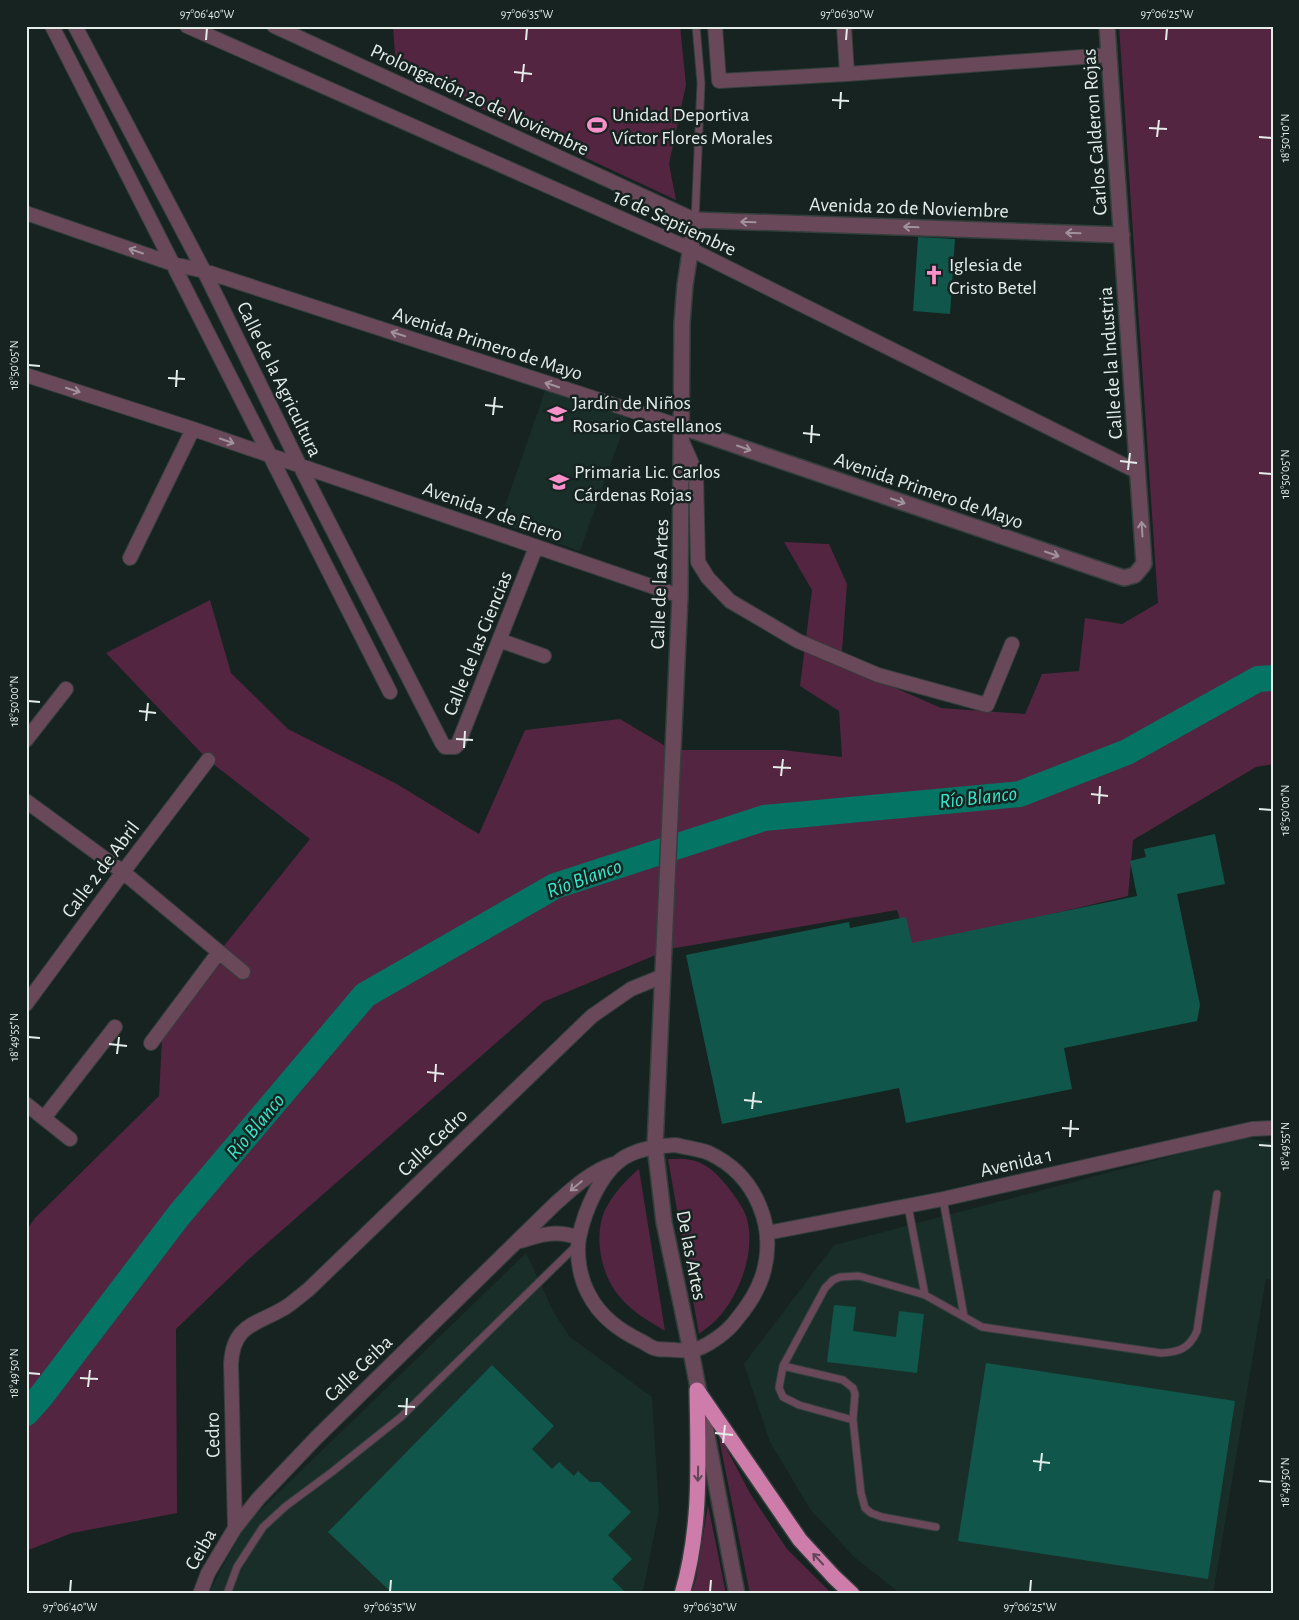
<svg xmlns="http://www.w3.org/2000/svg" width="1299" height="1620" viewBox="0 0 1299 1620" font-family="'Alegreya Sans',sans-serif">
	<rect width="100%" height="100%" fill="#162320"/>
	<!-- built -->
	<path fill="#192e29" d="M546 388 629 413 580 551 499 523Z
		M1244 1137 1273 1143V1280L1266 1279 1213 1594H901L854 1557 810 1509 770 1442 744 1364 834 1245Z
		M526 1253 554 1313 570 1337 652 1397 659 1510 645 1582 642 1594H208L245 1525Z"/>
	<!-- green -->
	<path fill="#542540" d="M393 26H680L686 85 669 164 676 200 396 69Z
		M1119 26H1273V764L1256 767 1133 840 1128 896 909 948 897 910 670 949 543 1002 249 1259 176 1329 177 1513 72 1533 26 1551V1231L35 1218 159 1096 162 1038 219 952 310 839 208 760 106 653 210 600 231 673 288 729 395 783 479 834 525 730 620 719 672 750H783L842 757 839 711 800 686 812 590 784 542 829 544 847 584 841 664 941 708 1025 714 1042 674 1079 671 1085 618 1122 624 1158 603Z
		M668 1159C675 1159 684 1158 691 1160 708 1163 720 1177 730 1190 736 1198 743 1207 746 1216 757 1249 740 1295 717 1319 711 1325 705 1329 699 1334Z
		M639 1169 665 1331C649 1321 632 1312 620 1297 601 1276 593 1236 605 1210 613 1194 625 1181 639 1169Z
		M718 1433 751 1495 787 1549 832 1594H750Z
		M708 1505 726 1594H691L696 1579Z"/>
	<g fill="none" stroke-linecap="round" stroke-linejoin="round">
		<!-- river -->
		<path stroke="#047565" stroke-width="26" d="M26 1413 42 1395 179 1215 365 995 555 886 764 818 1020 794 1127 752 1258 679 1273 678"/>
	</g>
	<!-- building -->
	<path fill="#11564a" d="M918 237 955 239 950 314 913 311Z
		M1215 834 1225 884 1177 894 1200 1005 1197 1021 1064 1048 1072 1089 906 1123 899 1088 722 1124 686 955 849 922 850 928 906 917 912 943 1137 896 1130 861 1146 857 1144 849Z
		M834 1305 856 1307 853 1331 896 1337 899 1311 924 1314 917 1373 827 1362Z
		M986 1363 1235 1401 1208 1579 958 1541Z
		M492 1365 554 1426 532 1449 552 1469 559 1462 574 1476 578 1471 590 1482H600L631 1512 608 1535 632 1559 612 1579 627 1594H393L328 1532Z"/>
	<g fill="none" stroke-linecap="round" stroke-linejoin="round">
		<defs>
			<path id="service" d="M695 220 701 83 696 26
				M943 1199 964 1316
				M908 1206 925 1295
				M783 1366 779 1388 783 1397 799 1405 853 1420
				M936 1527 882 1517 871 1513 865 1508 861 1493 853 1420 855 1394 853 1388 843 1380 783 1366 825 1288 833 1280 840 1277 859 1276 925 1295 982 1327 1161 1353C1179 1352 1189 1349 1197 1331L1217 1194
				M227 1594 237 1567 263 1527 286 1506 332 1472 401 1417 577 1245"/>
			<path id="minor" d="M52 26 390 692
				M75 26 204 271 300 466 442 743 445 747H455L458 744 536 547
				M187 26 690 249 1138 472
				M274 26 695 220
				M715 26 719 81 847 74 1109 55
				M844 26 847 74
				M26 213 173 264 204 271 682 427
				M26 375 193 429 680 596
				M682 441 696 473 698 562 708 578 730 601 798 641 878 675 987 705 1012 644
				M130 558 193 429
				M499 640 544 656
				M26 740 66 689
				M26 801 123 872 243 972
				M26 1004 123 872 208 760
				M151 1043 219 952
				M26 1104 70 1139
				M44 1118 115 1027
				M676 1145C687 1148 699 1149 709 1153 756 1175 778 1228 762 1277 757 1292 747 1307 737 1319 728 1332 707 1347 691 1351 687 1351 681 1350 676 1350 670 1349 663 1350 657 1349 652 1348 648 1345 643 1342 620 1331 600 1317 588 1293 580 1278 576 1255 579 1238 584 1212 601 1171 625 1157 640 1148 659 1146 676 1145Z
				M767 1233 943 1199 1252 1129 1273 1128
				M521 1241C541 1234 558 1230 579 1238
				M235 1528 231 1364C233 1323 257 1325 286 1307 294 1302 301 1295 308 1290L592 1016 631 989 663 976
				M200 1594 208 1573 235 1528 258 1499 316 1438 555 1204C573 1188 590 1172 613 1164"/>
			<path id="tertiary" d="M682 427 1124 578 1135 575 1144 564 1107 26
				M737 1594 691 1351 664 1222 655 1146 680 596 682 323 685 285 695 220 1122 235"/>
			<path id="motorway" d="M697 1390 800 1540 834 1577 852 1594
				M682 1594C702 1527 698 1458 697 1390"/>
		</defs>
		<!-- service casing -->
		<use href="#service" stroke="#333f3c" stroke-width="9"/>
		<!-- minor casing -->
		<use href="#minor" stroke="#333f3c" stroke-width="16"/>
		<!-- tertiary casing -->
		<use href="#tertiary" stroke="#333f3c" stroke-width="18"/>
		<!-- motorway casing -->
		<use href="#motorway" stroke="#333f3c" stroke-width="18"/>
		<!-- service -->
		<use href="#service" stroke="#694859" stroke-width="7"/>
		<!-- minor -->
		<use href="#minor" stroke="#694859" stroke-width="14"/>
		<!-- tertiary -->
		<use href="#tertiary" stroke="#694859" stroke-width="15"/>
		<!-- motorway -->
		<use href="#motorway" stroke="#ce7daa" stroke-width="15"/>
	</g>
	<!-- one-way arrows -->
	<defs><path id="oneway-shaft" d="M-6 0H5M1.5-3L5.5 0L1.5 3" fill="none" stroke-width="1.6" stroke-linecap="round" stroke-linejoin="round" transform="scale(1.25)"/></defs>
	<g stroke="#a0929a">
		<use href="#oneway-shaft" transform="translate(748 222) rotate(-178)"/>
		<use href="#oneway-shaft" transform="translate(911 227) rotate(-178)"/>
		<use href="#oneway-shaft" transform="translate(1073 233) rotate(-178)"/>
		<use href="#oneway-shaft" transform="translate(136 251) rotate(-161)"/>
		<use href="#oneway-shaft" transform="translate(398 334) rotate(-162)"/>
		<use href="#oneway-shaft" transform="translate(552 385) rotate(-162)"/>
		<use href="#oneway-shaft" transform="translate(73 390) rotate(18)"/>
		<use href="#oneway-shaft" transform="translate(227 441) rotate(19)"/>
		<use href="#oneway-shaft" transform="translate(744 448) rotate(19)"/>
		<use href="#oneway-shaft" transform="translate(898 501) rotate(19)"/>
		<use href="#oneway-shaft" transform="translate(1142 529) rotate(-94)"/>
		<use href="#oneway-shaft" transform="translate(1052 554) rotate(19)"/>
		<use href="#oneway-shaft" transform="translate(576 1186) rotate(140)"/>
	</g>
	<g stroke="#604757">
		<use href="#oneway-shaft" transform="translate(698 1474) rotate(91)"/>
		<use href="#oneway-shaft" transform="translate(818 1559) rotate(-133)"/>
	</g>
	<!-- ticks -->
	<path fill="none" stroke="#e4ecea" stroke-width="2" d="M206 40 207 28M526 40 527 28M846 40 847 28M1166 40 1167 28M514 72 532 74M522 82 524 64M832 100 849 101M840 109 841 92M1149 128 1167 129M1157 137 1159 120M1259 137 1272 138M28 365 40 366M168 378 185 379M176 387 177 370M485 405 503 407M493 415 495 397M803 433 820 435M811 443 812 425M1120 461 1137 463M1128 470 1130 453M1259 473 1272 474M28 701 40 702M139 711 156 713M146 721 148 703M456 739 473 740M464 748 465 731M773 767 791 768M781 776 783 759M1091 794 1108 796M1099 804 1100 786M1259 809 1272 810M28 1037 40 1038M109 1044 127 1046M117 1054 119 1037M427 1072 444 1074M435 1082 436 1064M744 1100 762 1102M752 1109 754 1092M1062 1128 1079 1129M1070 1137 1071 1120M1259 1145 1272 1146M28 1373 40 1374M80 1378 98 1379M88 1387 90 1370M398 1406 415 1407M406 1415 407 1398M715 1433 733 1435M723 1443 725 1425M1033 1461 1050 1463M1040 1471 1042 1453M1259 1481 1272 1482M70 1592 71 1580M390 1592 391 1580M710 1592 711 1580M1030 1592 1031 1580"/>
	<!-- icons -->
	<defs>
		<symbol id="stadium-bare" viewBox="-9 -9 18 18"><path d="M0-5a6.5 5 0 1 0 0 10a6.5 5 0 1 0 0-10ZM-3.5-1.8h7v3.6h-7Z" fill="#f890ca" stroke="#162320" stroke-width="2.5" paint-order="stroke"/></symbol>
		<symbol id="church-bare" viewBox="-9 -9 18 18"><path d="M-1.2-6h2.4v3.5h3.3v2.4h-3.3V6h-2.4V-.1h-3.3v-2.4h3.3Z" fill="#f890ca" stroke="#162320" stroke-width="2.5" paint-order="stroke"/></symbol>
		<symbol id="school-bare" viewBox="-9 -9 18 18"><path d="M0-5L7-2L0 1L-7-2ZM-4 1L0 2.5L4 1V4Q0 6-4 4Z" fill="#f890ca" stroke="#162320" stroke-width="2.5" paint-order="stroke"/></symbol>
	</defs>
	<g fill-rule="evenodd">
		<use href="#stadium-bare" x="583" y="111" width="28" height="28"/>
		<use href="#church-bare" x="920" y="261" width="28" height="28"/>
		<use href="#school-bare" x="543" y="400" width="28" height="28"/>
		<use href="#school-bare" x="545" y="468" width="28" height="28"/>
	</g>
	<g text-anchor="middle" stroke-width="5" stroke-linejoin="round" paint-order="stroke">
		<!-- street labels -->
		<g font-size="20" fill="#e4ecea" stroke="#162320">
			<text transform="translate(480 99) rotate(25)" y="7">Prolongación 20 de Noviembre</text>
			<text transform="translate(1094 132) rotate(-94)" y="7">Carlos Calderon Rojas</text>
			<text transform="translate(909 207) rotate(2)" y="7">Avenida 20 de Noviembre</text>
			<text transform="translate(675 222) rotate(25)" y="7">16 de Septiembre</text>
			<text transform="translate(488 343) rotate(18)" y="7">Avenida Primero de Mayo</text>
			<text transform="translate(1110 363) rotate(-94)" y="7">Calle de la Industria</text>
			<text transform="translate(280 379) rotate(64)" y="7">Calle de la Agricultura</text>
			<text transform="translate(929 490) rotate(19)" y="7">Avenida Primero de Mayo</text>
			<text transform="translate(493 511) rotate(19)" y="7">Avenida 7 de Enero</text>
			<text transform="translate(659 584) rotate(-88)" y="7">Calle de las Artes</text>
			<text transform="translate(477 643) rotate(-68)" y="7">Calle de las Ciencias</text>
			<text transform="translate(100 869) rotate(-53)" y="7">Calle 2 de Abril</text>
			<text transform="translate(432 1142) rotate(-44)" y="7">Calle Cedro</text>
			<text transform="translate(1016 1162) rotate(-13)" y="7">Avenida 1</text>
			<text transform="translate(692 1255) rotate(79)" y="7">De las Artes</text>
			<text transform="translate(358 1368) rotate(-44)" y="7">Calle Ceiba</text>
			<text transform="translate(212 1435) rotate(-91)" y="7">Cedro</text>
			<text transform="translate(200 1549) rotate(-61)" y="7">Ceiba</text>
		</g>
		<!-- poi labels -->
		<g font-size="20" fill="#e4ecea" stroke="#162320" text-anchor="start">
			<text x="612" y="121">Unidad Deportiva<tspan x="612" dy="23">Víctor Flores Morales</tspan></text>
			<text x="949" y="271">Iglesia de<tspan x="949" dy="23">Cristo Betel</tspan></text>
			<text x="572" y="409">Jardín de Niños<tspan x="572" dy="23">Rosario Castellanos</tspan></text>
			<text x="574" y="478">Primaria Lic. Carlos<tspan x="574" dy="23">Cárdenas Rojas</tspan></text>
		</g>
		<!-- water labels -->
		<g font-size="21" font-style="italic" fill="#36eacd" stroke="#162320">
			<text transform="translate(978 797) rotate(-6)" y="7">Río Blanco</text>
			<text transform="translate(584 878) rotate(-20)" y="7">Río Blanco</text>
			<text transform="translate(255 1126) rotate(-50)" y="7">Río Blanco</text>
		</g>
	</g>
	<!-- border -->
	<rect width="1299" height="1620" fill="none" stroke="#162320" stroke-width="55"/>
	<rect x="28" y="28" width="1244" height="1564" fill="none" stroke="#e4ecea" stroke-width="2"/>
	<g font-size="12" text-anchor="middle" fill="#e4ecea">
		<text x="207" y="18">97°06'40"W</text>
		<text x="527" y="18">97°06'35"W</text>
		<text x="847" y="18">97°06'30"W</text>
		<text x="1167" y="18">97°06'25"W</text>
		<text transform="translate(1285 138) rotate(-90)" y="4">18°50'10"N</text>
		<text transform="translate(14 365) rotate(-90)" y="4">18°50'05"N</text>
		<text transform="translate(1285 474) rotate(-90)" y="4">18°50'05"N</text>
		<text transform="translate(14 701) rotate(-90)" y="4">18°50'00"N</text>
		<text transform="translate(1285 810) rotate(-90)" y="4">18°50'00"N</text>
		<text transform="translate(14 1037) rotate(-90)" y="4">18°49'55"N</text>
		<text transform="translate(1285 1146) rotate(-90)" y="4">18°49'55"N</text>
		<text transform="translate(14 1373) rotate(-90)" y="4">18°49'50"N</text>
		<text transform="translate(1285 1482) rotate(-90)" y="4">18°49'50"N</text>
		<text x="70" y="1611">97°06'40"W</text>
		<text x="390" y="1611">97°06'35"W</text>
		<text x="710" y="1611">97°06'30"W</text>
		<text x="1030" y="1611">97°06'25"W</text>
	</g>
</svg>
